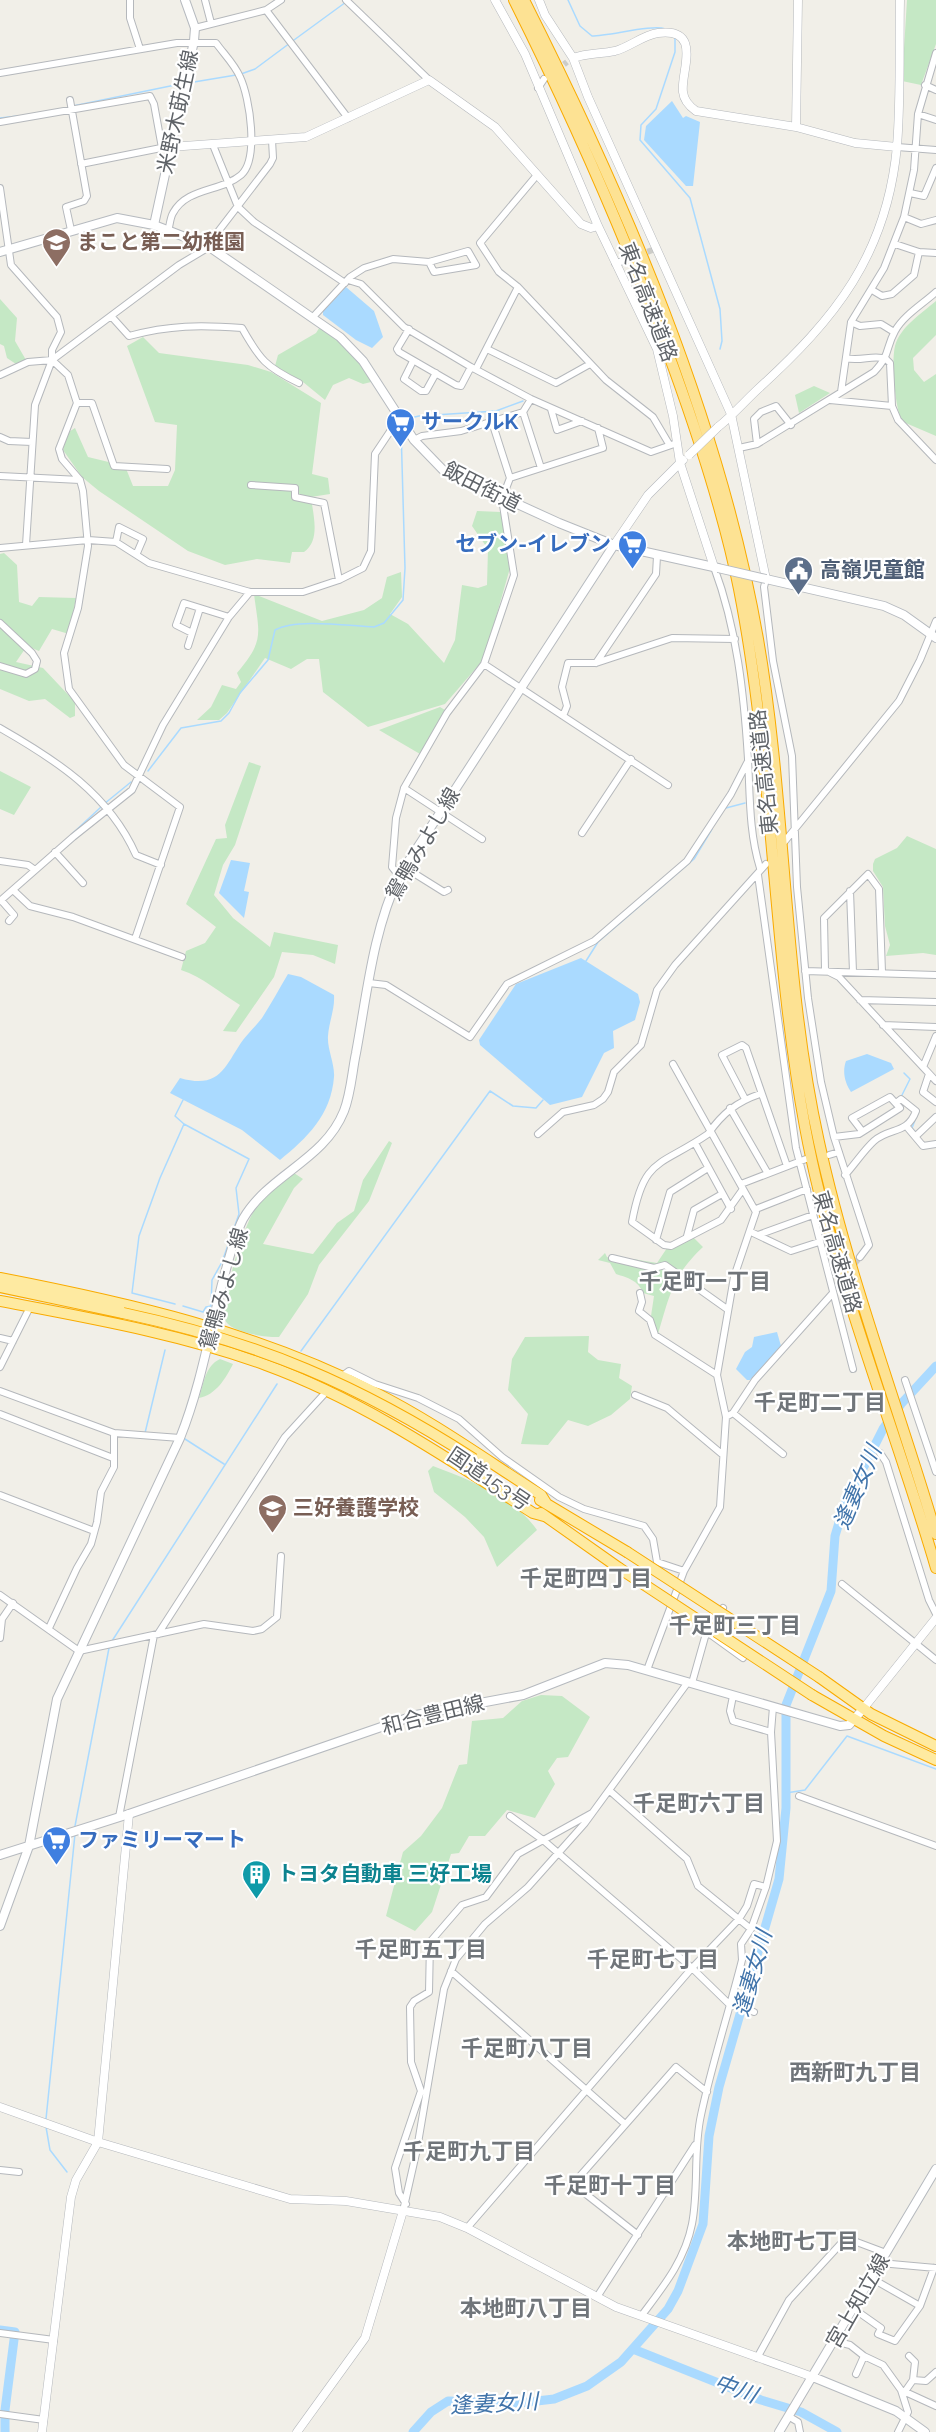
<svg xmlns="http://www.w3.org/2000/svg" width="936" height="2432" viewBox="0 0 936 2432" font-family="Raleway,'Noto Sans JP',sans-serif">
	<rect width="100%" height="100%" fill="#f1efe8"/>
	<!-- green -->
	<path fill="#c5e8c5" d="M907 0H936V44L921 85 902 81Z
		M0 299 17 318 15 341 26 360 16 364 7 358 4 346 0 344Z
		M936 301V335L913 358 914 370 924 382 936 374V436L901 421C895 403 891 364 895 346 900 327 922 313 936 301Z
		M323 322 365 368 371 382 363 384 349 378 333 385 325 400 303 382 275 366 278 355 316 333Z
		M143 337 159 353 248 365 271 372 321 403 312 474 328 478 330 494 311 497C313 515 321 540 304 552H292L290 563 257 559 225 565 188 551 99 491 82 477 63 450 67 433 75 428 88 457 125 466 133 486H168L175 470 177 425 155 422 127 346Z
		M814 386 830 393 799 413 795 395Z
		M477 511 501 512 510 568 484 659 445 704 368 727 323 692 319 659H307L291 669 265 658 227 713 219 720H197L211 707 222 685 236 689 241 682 237 673C265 640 259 634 254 594L322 621 364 610 382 598 387 577 401 572 402 597 390 614 408 624 444 663 455 640 462 585 478 588 487 585 488 549 472 526Z
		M4 553 17 565 19 602 32 606 39 597 76 598 69 634 52 629 39 651 27 646 16 662 43 668 75 702V716L70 718 45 699 29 701 0 689V554Z
		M440 707 445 710 420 754 379 730Z
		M249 762 261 766 235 845 223 865 214 895 233 918 270 947 274 932 338 945 335 964 313 955 282 952 274 977 236 1032 223 1031 240 1005C220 993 203 977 181 970L186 951 205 943 216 927 186 904 216 839 227 838 225 825Z
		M0 771 31 787 14 815 0 809Z
		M907 836 936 849V955L923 953 886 956 890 945 885 926 883 887 873 871V864L875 859 897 848Z
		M389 1141 392 1143 369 1201 319 1265 308 1294 279 1337C269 1338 227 1332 225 1319 221 1300 244 1223 256 1208 267 1193 280 1184 294 1173L303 1179 294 1188 263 1244 313 1254 337 1223 354 1211 363 1180Z
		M692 1236 703 1247C672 1276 670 1295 658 1334L651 1316 654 1296 643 1293C638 1280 628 1278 616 1274L610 1263 598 1260 605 1253 607 1257 628 1263 633 1259 657 1263 667 1248Z
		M589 1336 588 1352 598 1360 621 1364 619 1378 632 1386 630 1399 611 1415 588 1426 568 1420 548 1445 521 1444 528 1414 508 1390 512 1359 525 1337Z
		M220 1359 233 1364C226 1378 216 1395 199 1398 204 1383 205 1366 220 1359Z
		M433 1466C470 1480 514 1497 537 1530L497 1567 484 1537 465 1517 434 1492 428 1471Z
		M541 1695 562 1696 590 1717 568 1757 557 1758 548 1771 555 1784 535 1818 507 1810 485 1836H469L459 1853 451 1854 432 1912 415 1931 386 1916 403 1852 421 1836 442 1808 459 1765 467 1764 472 1721 503 1718 522 1701Z"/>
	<!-- water -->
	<path fill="#aadaff" d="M672 101 683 118 686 116 700 122 693 186H686L644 140 646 126Z
		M346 287 374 311 383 337 372 348 356 340 323 315V311Z
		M231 860 250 863 244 891 249 892 244 918 219 893Z
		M581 958 638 994 640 1002 635 1020 613 1031 614 1048 604 1053 582 1097 550 1105 480 1045 479 1040 516 984Z
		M288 974 301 977 334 995C335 1010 329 1021 328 1036 327 1049 335 1064 334 1077 331 1115 307 1138 280 1160L242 1130 170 1093 180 1078C221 1090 225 1065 243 1040 249 1032 256 1026 262 1018 271 1004 279 989 288 974Z
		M867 1054 891 1063 894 1069 851 1092C845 1083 842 1072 846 1061Z
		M777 1332 781 1346 750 1380H747L736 1369 745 1352 752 1347 754 1337Z"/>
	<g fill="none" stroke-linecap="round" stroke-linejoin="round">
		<!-- stream -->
		<path stroke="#aadaff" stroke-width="1.5" d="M568 0 580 26 592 36C609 36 654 24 665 29
			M675 38V52L656 109 641 125 640 140 690 198 720 309 722 341 720 349
			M294 40 346 2
			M241 74 255 69 290 43
			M188 83 236 75
			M73 106 180 84
			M0 118 18 116
			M406 419 419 416 496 411 523 401
			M148 771 181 728 221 721 229 713 240 693 268 660 275 630C297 618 348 626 374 627L384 623 403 600 405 568 401 428
			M104 804 131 782
			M726 808 745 803
			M73 833 101 807
			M586 961 598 942 694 859 712 829
			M901 1097 910 1079 904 1073
			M915 1120 912 1128 917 1134
			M175 1304 132 1293 139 1236 160 1178 184 1124 175 1116 183 1100
			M183 1306 203 1312 206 1307 211 1306 212 1280 222 1262 239 1214 236 1188 249 1159 184 1124
			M301 1351 490 1091 513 1106 536 1108 543 1100
			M145 1433 165 1350
			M185 1439 224 1464
			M112 1641 277 1384
			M786 1793 805 1790 847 1736 936 1769
			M75 1826 109 1648
			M46 2119 75 1834
			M46 2127 50 2150 67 2172"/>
		<!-- river -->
		<path stroke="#aadaff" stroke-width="9" d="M0 2330 15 2332 5 2410V2432
			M633 2349 761 2400 801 2412 837 2432
			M413 2432 431 2412 448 2401 520 2403 554 2399 587 2386 621 2362 668 2309 678 2291 703 2224 709 2136 719 2087 779 1879 786 1808V1705L831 1591 835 1536 844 1506 883 1429 901 1404 936 1366"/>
		<!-- minor-tunnel -->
		<path stroke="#ccccc8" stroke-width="6" stroke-dasharray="6 3" stroke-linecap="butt" d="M557 70 567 62
			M639 255 655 249
			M837 1285 860 1257"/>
		<defs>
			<path id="minor" d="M130 0V18L140 49
				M205 0 211 23
				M346 0 429 80
				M266 10 348 118
				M195 28 266 10 281 0
				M0 73 177 43H216C224 54 235 65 240 77 250 98 259 159 241 175 221 192 187 187 173 213 170 218 170 225 168 231
				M925 85 936 90
				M538 88 544 79
				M70 100 87 196 84 201 66 207 71 230
				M918 114 936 120
				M0 122 150 96 154 104 162 148
				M213 145 238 207 254 222 345 283
				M897 147 936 150
				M81 164 166 147
				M0 188 11 265 57 317 61 332 52 350V360L35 405 26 545
				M910 193 924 196 936 168
				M904 217 921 224 936 220
				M895 244 919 252 936 253
				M615 263 624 261
				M348 280 361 284 404 327 471 367 531 399 651 452 677 443
				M518 287 499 272 480 243 537 175
				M872 290 882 296 892 294 914 275 919 252
				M111 316 129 336C170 325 200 325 242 328 260 360 266 367 299 383
				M313 317 350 277 364 268 393 259 429 262 468 251 476 265 434 272 429 262
				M851 322 860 326 881 324 894 332
				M409 329 397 349 399 352 456 385 461 386 471 367
				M487 349 556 383 590 364
				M846 358C860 362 874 354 886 359
				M886 359 890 363 892 406 898 420 936 460
				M52 360 68 375 77 403 59 449 62 459 80 480 83 491 88 546 78 608 64 653 69 689 124 765 180 807 135 939
				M413 361 404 379 421 391H426L436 373
				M476 369 518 287 606 380 653 417 669 444
				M0 375 28 362 52 360 179 265 204 250 270 164 273 158 272 140
				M841 392 851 322 884 268 904 217 914 170 918 114 936 53
				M830 400 892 406
				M77 403H92L114 466 167 469
				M551 409 557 430 582 421
				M523 412 541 468
				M0 437 9 441 32 442
				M414 440 422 436 461 431 523 412 531 399
				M757 444 754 419 761 412 776 406 791 425
				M739 448 757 444 874 372C891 354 885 349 895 331 904 315 923 304 936 292
				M0 476 80 480
				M510 478 603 448 598 428
				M251 485 295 488V497L324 503 339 580
				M116 542 119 527 143 539 137 553
				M0 548 88 540 116 542 149 563 250 592H303L339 580 363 568 371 551 375 454 399 418
				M714 567C737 629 744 694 748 759 750 795 749 833 760 868
				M766 579 764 587 773 661 792 756 797 887 808 998 821 1082 834 1137 869 1245 860 1257
				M0 623 32 653 37 661 35 669 26 674 0 666
				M192 633 176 625 184 603 229 617
				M188 646 200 608
				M596 663 656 574 657 556
				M484 664 668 785
				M563 716 567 706 562 687 568 663H596L672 638 735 639
				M0 728C56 760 109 794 136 855L161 865
				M404 788 482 839
				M582 833 631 759
				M785 841 899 701 920 660 936 621
				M55 852 83 883
				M0 861 28 865 35 870
				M404 867 444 892 448 890
				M758 875 796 1148 853 1369
				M399 876 392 867 396 818 404 788 447 713 484 664 514 575 502 499 510 478 492 422
				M13 890 30 906 73 917 182 957
				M850 891 853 972
				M1 900 14 915 9 921
				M0 901 73 837 132 790 163 725 229 617 250 592
				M825 970 824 918 868 874 879 889 882 972
				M825 970 839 977 936 1081
				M805 971 936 975
				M369 983 386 985 470 1037 507 984 594 941 687 861 731 794 748 761
				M860 1000 936 1002
				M883 1025 936 1027
				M673 1064 743 1189 721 1220 671 1246 664 1245 632 1222C644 1156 660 1167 708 1134 722 1114 736 1102 760 1094
				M923 1067 936 1036
				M929 1074 923 1092 936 1102
				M745 1099 722 1055 742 1045 746 1048 787 1166
				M730 1108 767 1172
				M907 1127 923 1146 936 1144
				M538 1134 563 1112 594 1105 603 1099 608 1092 614 1072 641 1045 657 990 675 965 766 864
				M916 1136 936 1117
				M834 1137 859 1134 900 1108 890 1097 852 1118 862 1131
				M695 1143 731 1209
				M829 1155 839 1152
				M845 1175C855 1164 864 1150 874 1141 890 1127 907 1135 916 1111L901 1099 896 1103
				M741 1184 806 1159
				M756 1209 807 1189
				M751 1232 791 1251 819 1242
				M758 1235 813 1215
				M687 1236 694 1210 722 1194
				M656 1240 670 1192 708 1168
				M612 1258 654 1268 665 1265 727 1309
				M640 1293 642 1302 639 1311 650 1320 655 1335 717 1375
				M0 1338 13 1341
				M0 1367 30 1307
				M341 1377 349 1371 375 1384 418 1398 459 1419 502 1457 559 1497 584 1509 644 1526 653 1539 657 1562 684 1571
				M905 1380 936 1472
				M0 1391 114 1433 180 1438
				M635 1395 667 1408 723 1455
				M733 1413 783 1454
				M0 1414 113 1458
				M726 1417 733 1413 755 1380 832 1294
				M880 1453 886 1462 929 1600 936 1614
				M0 1495 94 1531
				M842 1584 936 1660
				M0 1595 79 1651 204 1624 253 1631 262 1629 277 1617 281 1556
				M49 1628 77 1568 91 1544 97 1522 101 1492 114 1467V1433
				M707 1632 743 1658
				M158 1634 285 1437 327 1391
				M0 1638 2 1619 13 1603
				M647 1670 684 1571 720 1507 726 1417 717 1375 734 1277 756 1212 743 1189
				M692 1683 705 1637 723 1608
				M733 1696 730 1711 733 1721 771 1732
				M610 1791 687 1859 698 1886 751 1929
				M799 1796 936 1846
				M510 1816 543 1840 692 1968 729 2004 754 2012
				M119 1817 154 1635
				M451 1971 625 2124
				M0 2170 19 2172
				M406 2204 399 2193 395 2168 421 2091 411 2062 410 2007 414 2001 429 1992 430 1942 462 1905 486 1897 518 1854 592 1813
				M403 2211 417 2149 444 1989 456 1959 485 1924 528 1887 585 1823 688 1682
				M467 2228 692 1968 739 1919 747 1906 754 1884 766 1887
				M638 2235 573 2184 676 2067 707 2092
				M880 2263 936 2268
				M871 2278 920 2306
				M597 2297 695 2145
				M854 2309 881 2328 878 2334 895 2341 920 2306 934 2268
				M642 2315C663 2287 685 2260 692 2224 699 2188 693 2151 701 2115 712 2063 729 2012 742 1960L741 1944 751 1929 766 1887 777 1841 771 1732 773 1707
				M0 2333 54 2340
				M834 2341 850 2345 864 2356 883 2365 901 2390 908 2412 898 2432
				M757 2358 789 2300 846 2238 886 2253
				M856 2374 864 2356
				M913 2380 926 2381 936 2372
				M901 2390 936 2406
				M906 2390 913 2380 915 2362 909 2356
				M0 2414 44 2420
				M788 2416 798 2422 800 2432"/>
			<path id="tertiary" d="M495 0 525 54 598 226 657 349 673 416 680 463 714 567
				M539 0 545 15 573 58 588 97 731 414 766 579
				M573 58C587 53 601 54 615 51 630 47 643 35 658 33 704 27 680 73 683 92 684 101 689 106 696 111L796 127 855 143 897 147
				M796 127 798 0
				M170 147 306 137 429 80 495 127 581 224 591 228 598 226
				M718 427C732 416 744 402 758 389 835 319 887 255 897 146 901 98 899 48 900 0
				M614 545 648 495 683 460
				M863 1709 936 1618
				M0 2107 98 2142 290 2199 346 2201 440 2217 467 2228 616 2307 813 2377
				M42 2432 71 2197 76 2180 98 2142 129 1814
				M297 2432 365 2338 403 2211"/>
			<path id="secondary" d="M154 225 194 41 195 28 185 0
				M0 252 117 218 154 225 208 246 340 337 363 361 414 440 443 470 559 523 614 545 718 568
				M766 579 884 606 904 615 936 638
				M0 1855 129 1814 416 1715 523 1695 605 1663 628 1665 840 1726 849 1725 863 1709
				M0 1926 29 1846 57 1699 180 1438C200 1388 209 1336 222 1284 228 1263 233 1239 243 1219 269 1174 324 1161 344 1111 351 1093 352 1072 356 1053 367 994 373 931 399 876L614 545
				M813 2377 896 2411 925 2432
				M779 2432 936 2169"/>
			<path id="trunk" d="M0 1278C129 1303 256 1332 374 1392 432 1421 486 1460 541 1495L546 1503
				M0 1287 123 1313
				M0 1301C89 1318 181 1334 266 1365 362 1400 447 1458 533 1513L544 1516
				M540 1500 627 1552
				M541 1513 619 1568
				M819 1677 871 1714 936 1746
				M812 1695 884 1736 936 1760"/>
			<path id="motorway" d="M514 0C574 120 628 242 674 369 700 441 724 514 739 589 774 767 772 949 805 1127 833 1278 893 1421 936 1568
				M524 0C624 198 720 420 758 639 787 806 782 976 819 1142 848 1275 897 1403 936 1534"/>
		</defs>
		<!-- minor casing -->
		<use href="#minor" stroke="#b5b8bc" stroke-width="8"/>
		<!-- tertiary casing -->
		<use href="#tertiary" stroke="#b5b8bc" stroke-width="9"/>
		<!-- secondary casing -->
		<use href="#secondary" stroke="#b6babf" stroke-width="10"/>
		<!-- trunk casing -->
		<use href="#trunk" stroke="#f9ab00" stroke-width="12"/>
		<!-- motorway casing -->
		<use href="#motorway" stroke="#f9ab00" stroke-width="12"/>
		<!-- minor -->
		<use href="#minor" stroke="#fff" stroke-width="6"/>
		<!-- tertiary -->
		<use href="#tertiary" stroke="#fff" stroke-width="8"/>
		<!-- secondary -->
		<use href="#secondary" stroke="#fff" stroke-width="8"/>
		<!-- trunk -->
		<use href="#trunk" stroke="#feeaa1" stroke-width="10"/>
		<!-- motorway -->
		<use href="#motorway" stroke="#fde293" stroke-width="10"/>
		<defs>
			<path id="tertiary-bridge" d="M689 455 718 427"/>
			<path id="secondary-bridge" d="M718 568 766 579"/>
			<path id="trunk-bridge" d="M123 1313C258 1342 358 1384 474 1459
				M627 1552 819 1677
				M619 1568 812 1695"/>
		</defs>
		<!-- tertiary-bridge casing -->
		<use href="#tertiary-bridge" stroke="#b5b8bc" stroke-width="9" stroke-linecap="butt"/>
		<!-- secondary-bridge casing -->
		<use href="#secondary-bridge" stroke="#b6babf" stroke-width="10" stroke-linecap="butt"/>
		<!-- trunk-bridge casing -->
		<use href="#trunk-bridge" stroke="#f9ab00" stroke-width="12" stroke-linecap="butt"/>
		<!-- tertiary-bridge -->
		<use href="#tertiary-bridge" stroke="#fff" stroke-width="8"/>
		<!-- secondary-bridge -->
		<use href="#secondary-bridge" stroke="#fff" stroke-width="8"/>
		<!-- trunk-bridge -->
		<use href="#trunk-bridge" stroke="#feeaa1" stroke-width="10"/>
	</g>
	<!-- icons -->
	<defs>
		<symbol id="school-pin" viewBox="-11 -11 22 30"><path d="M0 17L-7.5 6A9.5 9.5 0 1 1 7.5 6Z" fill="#8d6e63" stroke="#fff"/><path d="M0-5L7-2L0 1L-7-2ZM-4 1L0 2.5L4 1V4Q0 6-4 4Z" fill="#fff"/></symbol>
		<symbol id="supermarket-pin" viewBox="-11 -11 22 30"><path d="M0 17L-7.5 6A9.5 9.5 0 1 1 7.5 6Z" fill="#3f7fe0" stroke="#fff"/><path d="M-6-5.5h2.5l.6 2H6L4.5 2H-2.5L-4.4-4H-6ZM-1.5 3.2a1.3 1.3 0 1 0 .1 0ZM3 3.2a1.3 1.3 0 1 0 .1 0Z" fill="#fff"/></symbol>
		<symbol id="civic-pin" viewBox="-11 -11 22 30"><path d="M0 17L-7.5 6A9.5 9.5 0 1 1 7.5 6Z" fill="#5c6f8a" stroke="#fff"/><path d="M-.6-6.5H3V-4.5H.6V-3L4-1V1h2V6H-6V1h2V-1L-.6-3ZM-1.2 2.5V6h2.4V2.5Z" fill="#fff"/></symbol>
		<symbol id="building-pin" viewBox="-11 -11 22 30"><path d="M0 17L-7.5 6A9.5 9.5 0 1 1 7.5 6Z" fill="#0f9aa8" stroke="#fff"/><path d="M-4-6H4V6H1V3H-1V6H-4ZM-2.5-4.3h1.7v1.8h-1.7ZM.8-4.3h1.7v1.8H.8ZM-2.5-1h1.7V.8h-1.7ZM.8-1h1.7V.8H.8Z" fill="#fff"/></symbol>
	</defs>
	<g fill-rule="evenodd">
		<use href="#school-pin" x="40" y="226" width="33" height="45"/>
		<use href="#supermarket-pin" x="384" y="406" width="33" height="45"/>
		<use href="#supermarket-pin" x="616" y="528" width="33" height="45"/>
		<use href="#civic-pin" x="782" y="554" width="33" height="45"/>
		<use href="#school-pin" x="256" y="1492" width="33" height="45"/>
		<use href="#supermarket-pin" x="40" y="1824" width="33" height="45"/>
		<use href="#building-pin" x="240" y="1858" width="33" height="45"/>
	</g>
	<g text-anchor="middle" stroke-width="4.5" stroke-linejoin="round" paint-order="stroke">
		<!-- street labels -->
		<g font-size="21" fill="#5f6368" stroke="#fff">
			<text transform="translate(178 112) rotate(-78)" y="7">米野木莇生線</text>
			<text transform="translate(648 302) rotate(69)" y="7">東名高速道路</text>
			<text transform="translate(482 487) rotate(27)" y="7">飯田街道</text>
			<text transform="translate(764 772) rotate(-96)" y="7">東名高速道路</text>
			<text transform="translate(423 844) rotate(-60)" y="7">鴛鴨みよし線</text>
			<text transform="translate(837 1252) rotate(74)" y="7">東名高速道路</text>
			<text transform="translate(224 1289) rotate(-74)" y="7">鴛鴨みよし線</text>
			<text transform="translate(489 1479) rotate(34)" y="7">国道153号</text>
			<text transform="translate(433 1715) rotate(-14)" y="7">和合豊田線</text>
			<text transform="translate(858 2301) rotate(-60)" y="7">宮上知立線</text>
		</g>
		<!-- education labels -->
		<g font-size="21" font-weight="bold" fill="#785e54" stroke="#fff" text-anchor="start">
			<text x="77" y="249">まこと第二幼稚園</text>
			<text x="293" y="1515">三好養護学校</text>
		</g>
		<!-- shop labels -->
		<g font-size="21" font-weight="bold" fill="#366cbe" stroke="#fff" text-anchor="start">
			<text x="421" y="429">サークルK</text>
			<text x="611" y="551" text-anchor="end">セブン-イレブン</text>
			<text x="78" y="1847">ファミリーマート</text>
		</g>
		<!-- service labels -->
		<g font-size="21" font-weight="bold" fill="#4e5e75" stroke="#fff" text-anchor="start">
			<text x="820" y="577">高嶺児童館</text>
		</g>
		<!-- culture labels -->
		<g font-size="21" font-weight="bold" fill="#0d838f" stroke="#fff" text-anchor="start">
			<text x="277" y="1881">トヨタ自動車 三好工場</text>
		</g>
		<!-- neighbourhood labels -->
		<g font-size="22" font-weight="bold" fill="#70757a" stroke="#fff">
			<text x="705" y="1289">千足町一丁目</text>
			<text x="820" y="1410">千足町二丁目</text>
			<text x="586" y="1586">千足町四丁目</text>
			<text x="735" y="1633">千足町三丁目</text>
			<text x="699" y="1811">千足町六丁目</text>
			<text x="421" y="1957">千足町五丁目</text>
			<text x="653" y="1967">千足町七丁目</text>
			<text x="527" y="2056">千足町八丁目</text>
			<text x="855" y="2080">西新町九丁目</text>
			<text x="469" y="2159">千足町九丁目</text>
			<text x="610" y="2193">千足町十丁目</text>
			<text x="793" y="2249">本地町七丁目</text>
			<text x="526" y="2316">本地町八丁目</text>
		</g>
		<!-- water labels -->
		<g font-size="22" font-style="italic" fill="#4174aa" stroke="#fff">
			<text transform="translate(857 1487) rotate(-67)" y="8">逢妻女川</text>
			<text transform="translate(752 1973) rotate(-74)" y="8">逢妻女川</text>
			<text transform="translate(736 2388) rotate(20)" y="8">中川</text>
			<text transform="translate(494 2403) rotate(-3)" y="8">逢妻女川</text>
		</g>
	</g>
</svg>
